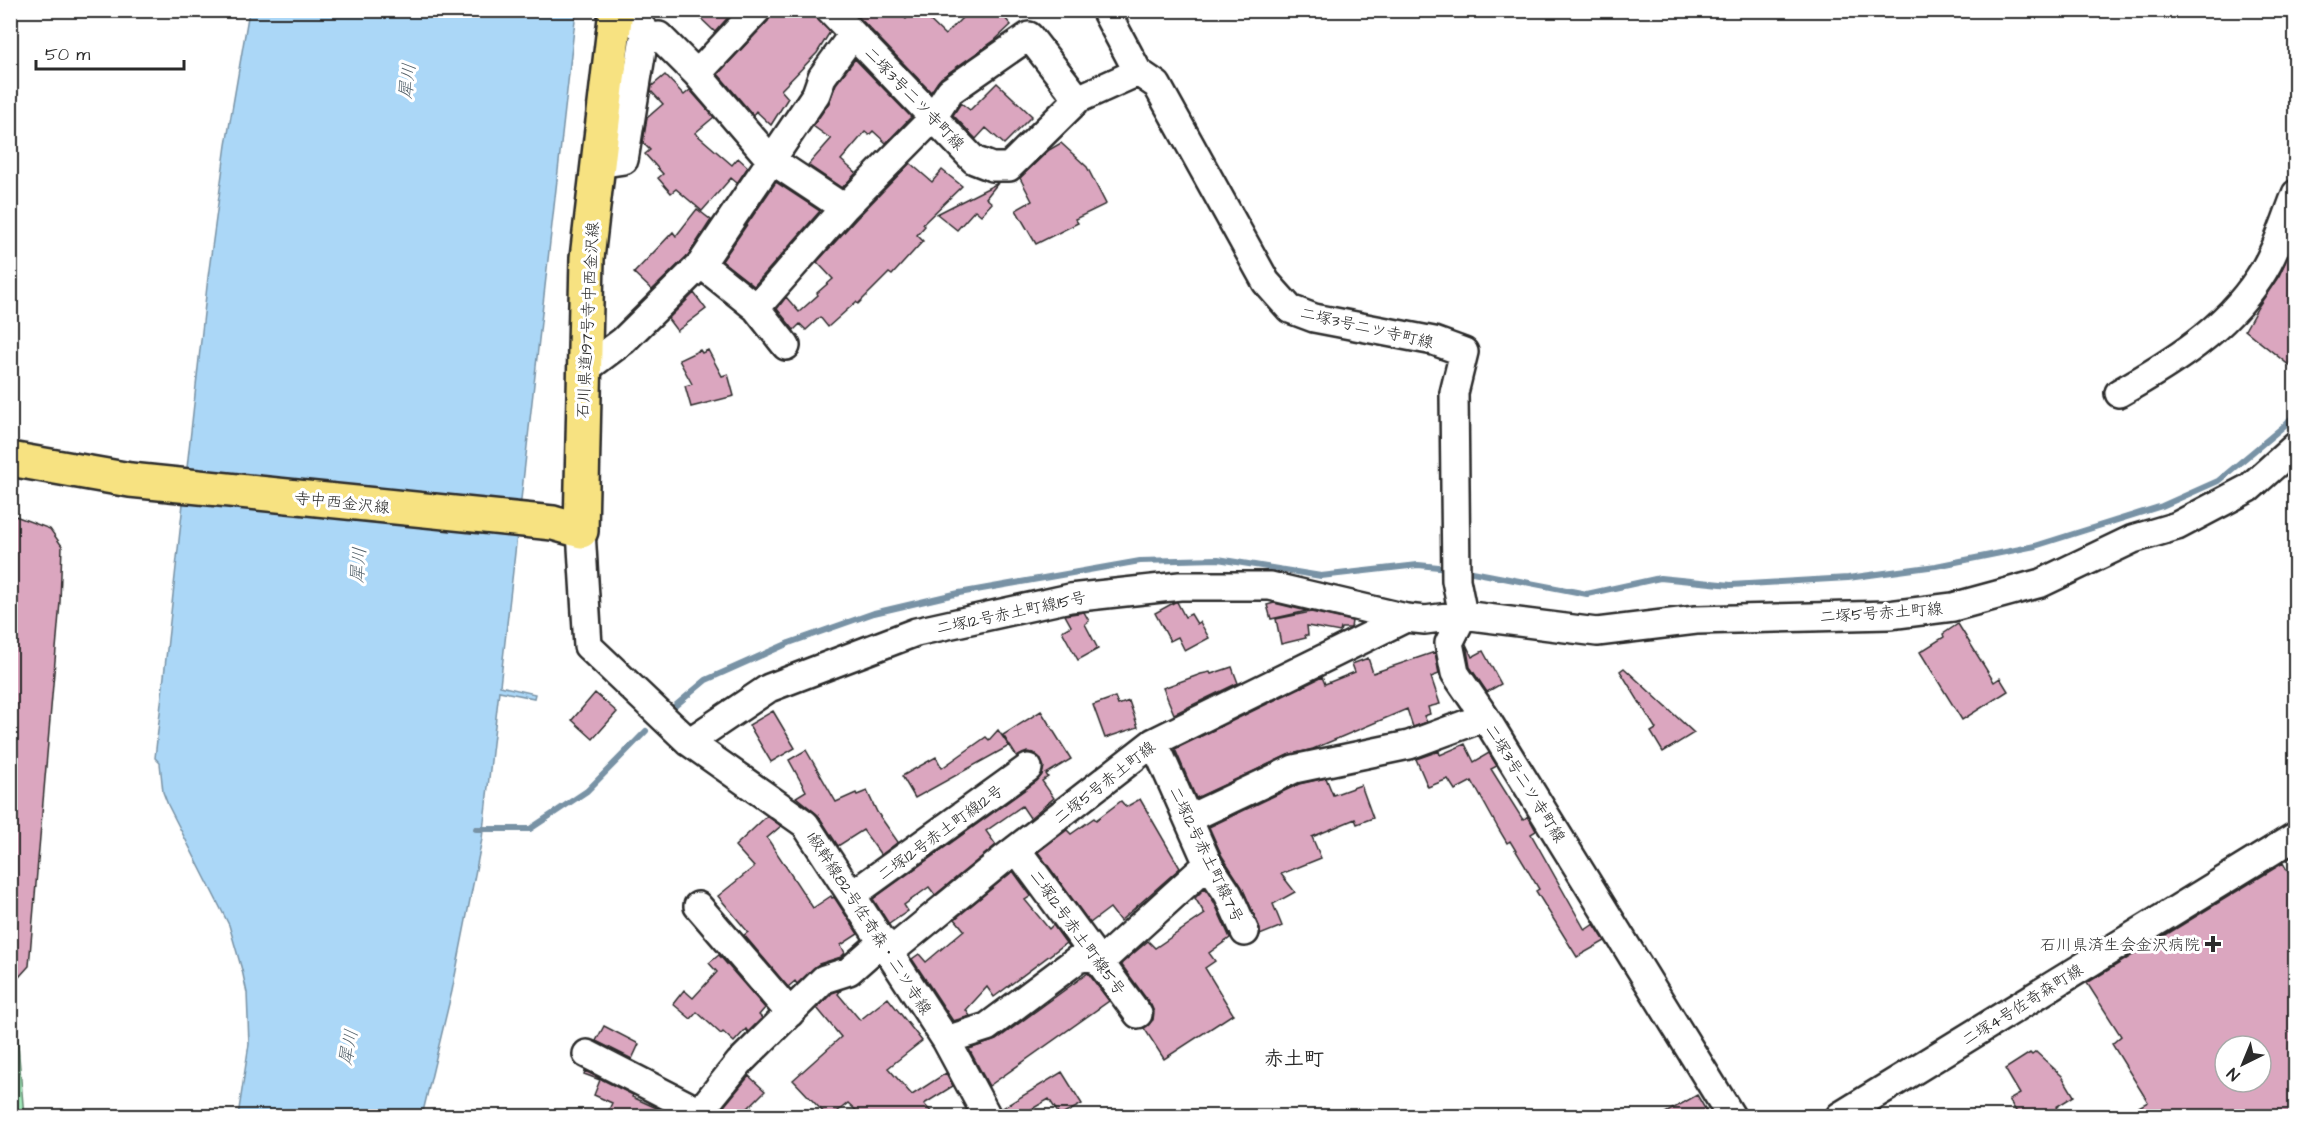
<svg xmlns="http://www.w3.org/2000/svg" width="2306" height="1127" viewBox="0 0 2306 1127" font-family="'Architects Daughter','Klee One',sans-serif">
	<rect width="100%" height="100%" fill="#fff"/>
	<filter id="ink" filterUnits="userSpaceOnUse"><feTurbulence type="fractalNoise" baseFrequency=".0167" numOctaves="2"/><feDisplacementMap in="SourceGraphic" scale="12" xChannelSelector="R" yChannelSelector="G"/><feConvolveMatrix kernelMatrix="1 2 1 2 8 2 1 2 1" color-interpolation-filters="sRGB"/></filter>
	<g filter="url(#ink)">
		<!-- green -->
		<path fill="#9fe8b8" stroke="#658a72" stroke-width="1.5" d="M13 984 24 1116H11L10 985Z"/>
		<!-- water -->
		<path fill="#abd7f7" stroke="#7892a5" stroke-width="1.5" d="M249 11H576L500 686 535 694 534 698 499 691 482 839 452 991 422 1116H238L249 1044 247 993 242 970 229 925 168 805 163 792 160 763 155 758 208 277 226 145Z"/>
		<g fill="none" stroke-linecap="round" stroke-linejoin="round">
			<!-- stream -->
			<path stroke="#7892a5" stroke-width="6" d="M1462 570 1587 594 1660 578 1731 585 1848 578 1936 566 2035 546 2162 506 2218 481 2284 426 2296 413
				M669 711 706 680 789 643 874 613 959 593 1140 561 1218 559 1321 576 1418 565 1449 568
				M476 829H530L587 791 646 731"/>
		</g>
		<!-- building -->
		<path fill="#dba6bf" stroke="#2b2b2b" stroke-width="1.5" fill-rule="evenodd" d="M692 10H727L731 14 715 32Z
			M773 10H815L818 20 830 32 817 53 781 90 788 98 771 125 756 111 753 115 718 74 768 21Z
			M852 10H897L906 19 915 10H919L945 35 970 10H998L1011 25 995 40 941 78 931 92Z
			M855 59 911 117 886 143 873 131 869 135 865 132 841 160 856 173 842 188 808 165 831 139 813 126 829 103 836 84Z
			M665 75 684 95 690 90 714 117 695 133 732 165 738 158 748 167 737 183 731 178 702 211 676 189 671 193 658 178 663 174 645 154 650 150 643 143 647 118 663 104 651 91 652 86Z
			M997 83 1032 116 1004 144 986 128 976 139 953 115 961 103 970 110Z
			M1061 143 1087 167 1106 204 1075 219 1078 223 1036 244 1016 210 1032 201 1020 178 1049 150Z
			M910 163 932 182 942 170 962 186 923 224 925 226 917 235 923 241 892 275 889 273 858 304 856 302 828 327 820 317 806 330 800 324 794 330 777 309 786 297 799 312 818 295 817 293 833 279 817 262 856 219Z
			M776 182 820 211 754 286 722 261Z
			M998 183 986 198 992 203 981 215 975 210 957 230 937 214Z
			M697 209 711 220 689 254 652 290 634 273 673 232 676 236Z
			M2295 240V370L2245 330 2258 307 2279 276Z
			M694 293 706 309 677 331 668 319Z
			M700 350 702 353 708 350 722 376 728 374 734 396 691 407 685 386 692 384 679 360Z
			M10 514 50 529 62 546 60 602 29 966 10 987Z
			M1175 602H1177L1185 617 1191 614 1197 624 1200 622 1209 638 1185 651 1178 637 1170 641 1155 613Z
			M1274 603 1307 611 1271 619 1267 605Z
			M1084 612 1089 621 1085 624 1098 649 1078 660 1062 631 1071 626 1065 615Z
			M1311 612 1352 621 1351 628H1341L1340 632 1307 626 1308 635H1305L1306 638 1281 644 1276 619Z
			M1958 624 1994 682 2000 678 2008 691 1962 720 1920 652 1944 637 1943 634Z
			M1466 644 1472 657 1483 651 1501 684 1487 692 1470 667Z
			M1435 652 1439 674 1431 677 1440 704 1428 707 1430 714 1424 716 1427 722 1413 727 1407 709 1313 749 1288 755 1196 798 1175 749 1322 677 1325 684 1355 672 1352 664 1368 658 1373 673Z
			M1232 667 1238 683 1174 714 1163 688 1201 674 1210 672 1211 674Z
			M1624 668 1694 733 1663 752 1651 732 1656 729 1620 671Z
			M595 693 617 712 593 739 572 720Z
			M1115 697 1118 705 1129 701 1138 727 1105 738 1093 705Z
			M773 711 795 748 771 762 749 725Z
			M1041 711 1071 759 1046 774 1048 777 1042 781 1054 798 1030 818 1022 806 986 831 996 845 935 895 929 887 904 905 908 911 889 924 873 899 1037 781 1042 775 1044 767 1040 758 1034 753 1027 752 1017 757 1003 735Z
			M998 730 1009 746 915 798 902 776 936 757 942 768 986 737 989 740Z
			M1465 744 1474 762 1489 753 1497 766 1491 769 1523 820 1528 816 1536 831 1531 834 1585 930 1594 924 1605 941 1577 957 1536 891 1539 889 1510 841 1507 843 1498 828 1472 781 1455 790 1448 779 1428 787 1416 759 1439 751 1440 755Z
			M806 750 836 802 856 793 857 795 867 791 877 812 898 842 881 855 863 830 838 846 818 815 796 797 806 791 789 760Z
			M1326 778 1333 795 1361 785 1373 818 1357 824 1355 819 1312 837 1321 858 1281 874 1295 892 1273 904 1282 926 1260 935 1259 926 1242 887 1222 856 1209 827 1299 784Z
			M1140 799 1180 868 1120 921 1110 908 1090 923 1038 852 1067 830 1071 834 1094 818 1096 820 1121 801 1126 807Z
			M767 816 781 826 767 838 813 908 831 896 832 898 834 897 858 934 841 945 845 953 841 957 819 964 797 984 795 981 788 987 744 935 748 932 718 896 754 867 735 846Z
			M2283 863 2295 884V1116H2122L2148 1102 2112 1044 2121 1036 2087 983ZM2225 1046H2261V1082H2225Z
			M1013 871 1031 896 1025 900 1049 929 1053 925 1066 943 994 997 987 987 966 1010 970 1016 953 1021 912 959 919 954 926 962 964 930 955 919Z
			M1205 888 1214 902 1230 938 1209 953 1215 961 1205 968 1233 1014 1164 1059 1144 1028 1153 1020 1154 1012 1151 1005 1121 964 1148 941 1155 948 1205 914 1195 898Z
			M719 955 765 1008 759 1015 762 1018 748 1032 746 1029 734 1042 723 1032 721 1034 697 1012 691 1019 673 1004 684 990 693 998 717 972 709 963Z
			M1088 973 1109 1001 989 1086 969 1049 996 1040Z
			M841 990 838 994 860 1020 888 998 922 1041 888 1068 912 1095 946 1073 953 1086 924 1104 935 1116H862L848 1103 832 1116H827L793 1080 841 1037 817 1008 832 993Z
			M604 1026 639 1044 632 1059 596 1041Z
			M2036 1052 2062 1076 2074 1096 2056 1107 2062 1116H2019L2009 1100 2020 1094 2005 1069 2030 1053 2032 1055Z
			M585 1071 633 1095 632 1097 674 1116H606L612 1103 594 1095 600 1080 584 1074Z
			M1062 1072 1082 1104 1060 1116 1049 1099 1020 1116H1003L1001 1109Z
			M749 1076 765 1091 740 1116H716Z
			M1697 1095 1707 1112 1699 1116H1660Z"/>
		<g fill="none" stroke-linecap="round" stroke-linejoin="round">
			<defs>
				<path id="minor" d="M830 10 974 160 992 167H1009L1078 99 1138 72 1157 85 1266 282 1290 309 1314 318 1434 341 1464 352 1454 393 1456 580 1463 615 1449 643 1455 673 1485 717 1731 1116
					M1105 10 1138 72
					M659 36 697 74 770 159 844 208
					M697 74 757 10
					M598 164 624 160 645 31 622 10
					M701 264 816 94 822 77 853 34
					M756 308 786 346
					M583 371 623 341 701 264 756 308 844 208 932 119 950 91 1029 36 1078 99
					M2119 393C2172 363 2225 330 2259 278 2276 253 2285 222 2296 194
					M581 531 588 646 689 742 805 824 946 1040 987 1116
					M689 742 769 688 916 632 1070 598 1180 586H1270L1406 618 1425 620 1463 615 1597 632 1696 620 1889 615 1953 607 2041 583 2133 539 2177 526 2249 488 2296 446
					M1154 742 1208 864 1228 894 1245 932
					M1188 819 1294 769 1409 745 1485 717
					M1017 850 1138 1014
					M852 895 1028 768
					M698 906 790 1013
					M890 952 1001 861 1154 742 1406 618
					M946 1040 987 1027 1078 959 1094 955 1107 956 1208 864
					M587 1054 700 1112
					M696 1116 739 1063 824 979 849 971 883 941
					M1840 1116 2296 836"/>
				<path id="major" d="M10 459 130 480 553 523 581 531 587 258 616 10"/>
			</defs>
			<!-- minor casing -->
			<use href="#minor" stroke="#2b2b2b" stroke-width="32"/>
			<!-- major casing -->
			<use href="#major" stroke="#2b2b2b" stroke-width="38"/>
			<!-- minor -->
			<use href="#minor" stroke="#fff" stroke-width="27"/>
			<!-- major -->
			<use href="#major" stroke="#f7e281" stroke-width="33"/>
		</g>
	</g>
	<!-- markers -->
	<path fill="#2b2b2b" stroke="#fff" stroke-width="2" d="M2210 935h6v6h6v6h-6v6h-6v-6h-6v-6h6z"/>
	<g text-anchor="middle" stroke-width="6" stroke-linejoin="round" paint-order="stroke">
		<!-- street labels -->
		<g font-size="16" fill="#2b2b2b" stroke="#fff">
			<text transform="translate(915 98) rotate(46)" y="6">二塚3号二ツ寺町線</text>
			<text transform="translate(587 320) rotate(-87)" y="6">石川県道197号寺中西金沢線</text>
			<text transform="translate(1367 327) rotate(13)" y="6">二塚3号二ツ寺町線</text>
			<text transform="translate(342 502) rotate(6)" y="6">寺中西金沢線</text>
			<text transform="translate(1011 612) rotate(-12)" y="6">二塚12号赤土町線15号</text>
			<text transform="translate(1881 612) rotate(-4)" y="6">二塚5号赤土町線</text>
			<text transform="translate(1104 782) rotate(-38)" y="6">二塚5号赤土町線</text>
			<text transform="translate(1526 783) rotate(58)" y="6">二塚3号二ツ寺町線</text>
			<text transform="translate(940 832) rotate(-36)" y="6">二塚12号赤土町線12号</text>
			<text transform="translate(1207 854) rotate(64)" y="6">二塚12号赤土町線7号</text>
			<text transform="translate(870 923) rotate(57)" y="6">1級幹線82号佐奇森・二ツ寺線</text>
			<text transform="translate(1078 932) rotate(54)" y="6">二塚12号赤土町線5号</text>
			<text transform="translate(2022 1004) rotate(-32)" y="6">二塚4号佐奇森町線</text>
		</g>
		<!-- poi labels -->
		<g font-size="16" fill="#2b2b2b" stroke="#fff" text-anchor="end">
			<text x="2200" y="950">石川県済生会金沢病院</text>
		</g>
		<!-- water labels -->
		<g font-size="18" font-style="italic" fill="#515f68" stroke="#fff">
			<text transform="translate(407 81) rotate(-83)" y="6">犀川</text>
			<text transform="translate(358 565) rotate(-85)" y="6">犀川</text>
			<text transform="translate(348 1047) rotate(-79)" y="6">犀川</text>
		</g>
		<!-- quarter labels -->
		<g font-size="20" font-weight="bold" fill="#2b2b2b" stroke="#fff">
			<text x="1294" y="1065">赤土町</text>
		</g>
	</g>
	<!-- margin -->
	<rect width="2306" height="1127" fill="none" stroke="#fff" stroke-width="36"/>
	<rect x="18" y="18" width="2270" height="1091" fill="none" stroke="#2b2b2b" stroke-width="2" filter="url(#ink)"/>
	<!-- north arrow -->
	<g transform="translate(2243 1064) rotate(223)"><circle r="28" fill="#ffffff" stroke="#aaaaaa" stroke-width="1.5"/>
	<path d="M0-4.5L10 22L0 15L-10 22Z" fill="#2b2b2b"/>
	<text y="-9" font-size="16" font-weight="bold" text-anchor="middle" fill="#2b2b2b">N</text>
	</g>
	<!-- scale -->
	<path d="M36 60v9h148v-9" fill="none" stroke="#2b2b2b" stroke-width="3"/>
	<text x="45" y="60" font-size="18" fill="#2b2b2b" stroke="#ffffff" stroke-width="4.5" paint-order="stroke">50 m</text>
</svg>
